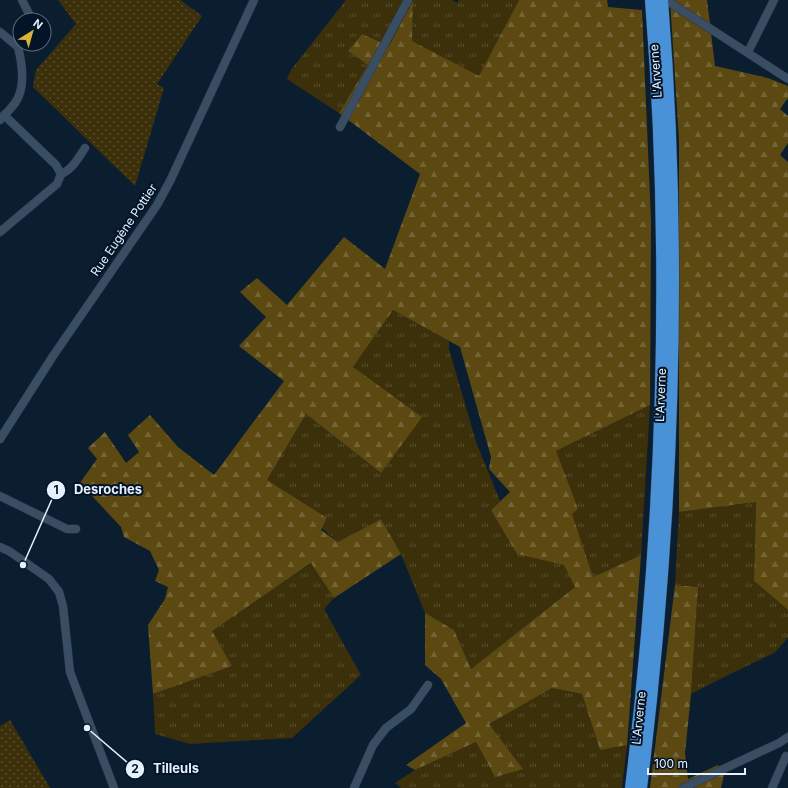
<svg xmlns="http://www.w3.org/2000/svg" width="788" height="788" viewBox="0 0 788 788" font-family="Inter,sans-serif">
	<defs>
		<pattern id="grass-tufts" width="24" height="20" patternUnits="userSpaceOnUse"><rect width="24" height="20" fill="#3c300b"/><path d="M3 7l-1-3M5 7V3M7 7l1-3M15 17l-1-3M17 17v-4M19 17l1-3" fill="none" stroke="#584e30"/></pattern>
		<pattern id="forest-firs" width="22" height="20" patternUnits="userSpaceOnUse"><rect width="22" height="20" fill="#5c4911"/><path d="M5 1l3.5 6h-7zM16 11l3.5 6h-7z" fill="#736435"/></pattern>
		<pattern id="garden-dots" width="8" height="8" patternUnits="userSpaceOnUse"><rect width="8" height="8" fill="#3c300b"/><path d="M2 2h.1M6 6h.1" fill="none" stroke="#584e30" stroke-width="1.8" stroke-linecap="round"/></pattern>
	</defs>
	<rect width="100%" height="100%" fill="#0b1e30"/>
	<!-- grass -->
	<path fill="url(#grass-tufts)" d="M346 0H452L457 3 459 0H519L479 77 412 41 413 3 389 46 348 51 368 65 339 113 287 79 291 70Z
		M393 310 449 341V349L476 442 500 501 491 510 517 553 565 565 575 587 471 669 454 630 425 613 401 554 381 519 338 542 322 528 327 519 267 480 306 414 381 473 353 367Z
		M650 405 641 555 593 577 571 514 556 451Z
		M756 502 754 581 788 610V638L774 653 718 680 691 694 698 587 675 585 679 512Z
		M312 563 334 598 324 609 361 675 292 738 190 744 155 734 153 694 232 666 211 631Z
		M552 688 582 694 600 750 627 745 622 788H401L395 783 415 770 476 742 495 777 522 768 489 724Z"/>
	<!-- forest -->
	<path fill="url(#forest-firs)" d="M519 0H607L608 7 642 10 651 221 650 405 556 451 578 509 572 514 593 577 641 555 627 745 600 750 582 694 552 688 489 724 523 769 495 777 476 742 415 770 406 765 466 723 441 679 425 665V613L454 630 471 669 575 587 564 565 517 554 491 510 510 492 489 469 491 457 460 347 393 310 353 367 422 417 381 473 306 414 267 480 327 518 321 530 338 542 381 519 401 554 334 598 311 563 212 631 232 666 153 694 148 625 165 599 168 587 155 581 159 570 150 551 124 537 121 527 80 483 97 459 88 448 105 432 126 463 139 452 128 435 150 415 178 447 214 475 284 381 239 346 266 317 240 292 257 278 287 305 344 237 385 269 420 174 339 113 368 65 348 51 362 34 389 46 413 1 412 41 479 76Z
		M670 0H707L715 66 768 78 788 86V98L780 109 788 116V143L780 155 788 162V610L754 581 756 502 679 512V139Z
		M675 585 698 587 691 694 685 753 688 779 718 765 724 775 721 788H650Z"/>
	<!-- garden -->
	<path fill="url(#garden-dots)" d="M58 0H180L202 16 157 84 164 88 135 186 33 87 36 70 76 24Z
		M10 720 50 788H0V726Z"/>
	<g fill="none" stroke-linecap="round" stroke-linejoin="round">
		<defs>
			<path id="minor" d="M22 0 32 20
				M666 0 788 79
				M0 32 18 47
				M748 52 774 0
				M4 115 56 165 61 174
				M0 120C5 114 11 109 15 103 26 88 22 63 18 47
				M340 127 408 0
				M0 232 57 184 61 174C72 170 79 157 85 148
				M0 439 53 356 157 205 170 181 254 0
				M0 496 67 529H76
				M0 547 9 551 49 579 59 592 63 606 70 672 114 788
				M354 788 373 745 386 728 411 709 428 685
				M683 788 779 743 788 737
				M772 788 786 756"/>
			<path id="highway" d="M631 788C663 526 672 263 651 0
				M641 788C673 527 683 263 662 0"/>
		</defs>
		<!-- minor casing -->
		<use href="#minor" stroke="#2e3645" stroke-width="9"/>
		<!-- highway casing -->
		<use href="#highway" stroke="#2e3645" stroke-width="13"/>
		<!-- minor -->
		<use href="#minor" stroke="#3a4e63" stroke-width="8"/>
		<!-- highway -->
		<use href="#highway" stroke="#4992d8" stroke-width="12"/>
	</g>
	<g text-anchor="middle" stroke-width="4" stroke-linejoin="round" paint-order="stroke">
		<!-- street labels -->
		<g font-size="12" fill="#e5f1fe" stroke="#031426">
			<text transform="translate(656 71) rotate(-94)" y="4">L'Arverne</text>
			<text transform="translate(124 230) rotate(-56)" y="4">Rue Eugène Pottier</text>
			<text transform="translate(661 395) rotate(-88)" y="4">L'Arverne</text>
			<text transform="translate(639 718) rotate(-84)" y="4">L'Arverne</text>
		</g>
	</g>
	<!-- callouts -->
	<path fill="none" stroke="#e5f1fe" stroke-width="1.5" d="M23 565L56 490M87 728L135 769"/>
	<g fill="#e5f1fe" stroke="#031426" stroke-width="1.5">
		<circle cx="23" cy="565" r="4"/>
		<circle cx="87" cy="728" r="4"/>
		<circle cx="56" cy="490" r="10"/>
		<circle cx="135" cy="769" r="10"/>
	</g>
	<g font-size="12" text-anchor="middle" font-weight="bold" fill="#111">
		<text x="56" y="494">1</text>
		<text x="135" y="773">2</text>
	</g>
	<g font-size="13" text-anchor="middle" font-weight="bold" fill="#e5f1fe" stroke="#031426" stroke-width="4" stroke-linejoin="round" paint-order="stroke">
		<text x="108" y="494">Desroches</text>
		<text x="176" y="773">Tilleuls</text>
	</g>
	<!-- north arrow -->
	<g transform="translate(32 32) rotate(37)"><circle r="19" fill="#031426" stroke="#5d6c7c"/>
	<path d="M0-3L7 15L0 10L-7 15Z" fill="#dcb233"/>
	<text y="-6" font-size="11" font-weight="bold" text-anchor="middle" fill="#e5f1fe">N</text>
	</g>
	<!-- scale -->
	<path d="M648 768v6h97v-6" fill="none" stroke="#e5f1fe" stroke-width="2"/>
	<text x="654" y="768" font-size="12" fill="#e5f1fe" stroke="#031426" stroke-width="3" paint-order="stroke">100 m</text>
</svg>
